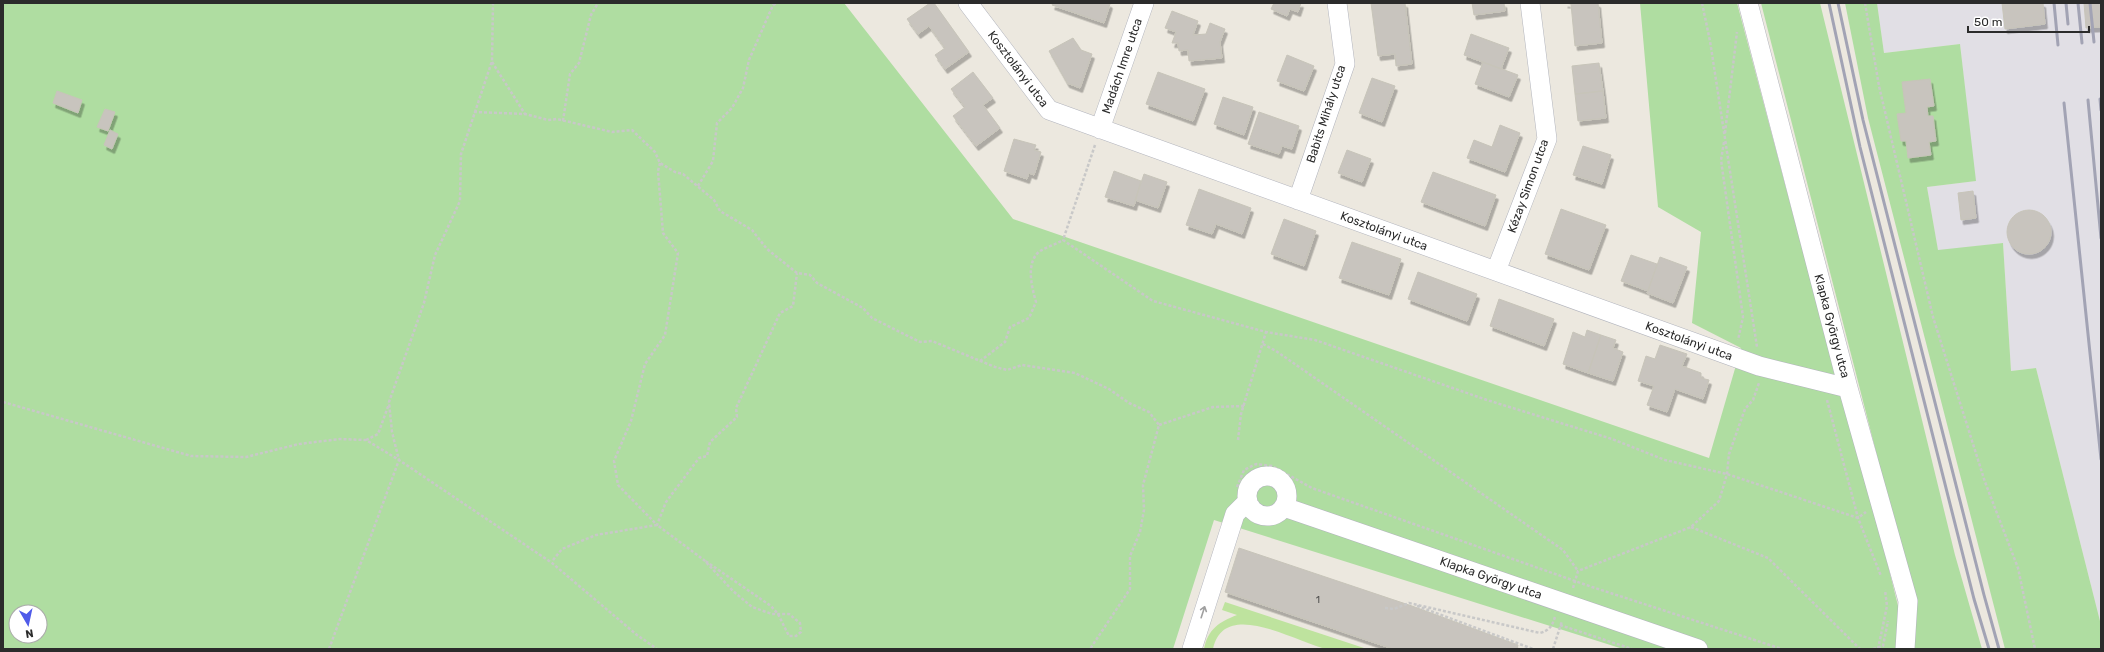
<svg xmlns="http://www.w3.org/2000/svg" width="2104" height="652" viewBox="0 0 2104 652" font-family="Rubik,sans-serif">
	<defs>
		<filter id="shadow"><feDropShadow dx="2.5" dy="4.5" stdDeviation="0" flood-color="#0004"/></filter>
	</defs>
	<rect width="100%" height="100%" fill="#ece8df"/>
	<!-- industrial -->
	<path fill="#e1dfe5" d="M1877 3H2101V625L2036 368 2011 371 2003 243 1938 251 1927 187 1975 181 1960 44 1884 53Z"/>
	<!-- green -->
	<path fill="#afdda1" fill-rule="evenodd" d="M3 3H844L1013 219 1709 458 1741 348 1692 323 1701 232 1658 207 1640 3H1737L1835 373 1872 501 1901 618 1896 649H1623L1214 520 1173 649H3ZM16 612H40V636H16Z
		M1761 3H1820L1955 555 1982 649H1911L1914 600Z
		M1845 3H1877L1884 53 1960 44 1976 181 1927 187 1938 250 2003 243 2011 371 2036 368 2101 625V649H2005L1868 118Z"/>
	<!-- pitch -->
	<path fill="#bee39e" d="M1225 602 1367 649C1354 649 1339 651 1327 649 1297 643 1224 597 1213 649H1204C1208 629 1219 622 1237 615L1222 610Z"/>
	<!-- building -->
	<path fill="#c8c4be" stroke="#c7c4b9" filter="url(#shadow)" d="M930 3H934L969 52 945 69 935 55 945 48 929 26 918 34 907 19Z
		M1053 3H1109L1110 4 1104 23 1052 5Z
		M1274 3H1301L1298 12 1290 9 1287 16 1271 9Z
		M1371 3H1405L1412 64 1396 66 1395 54 1378 56Z
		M1472 3H1504L1505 11 1474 15Z
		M1565 3H1598L1602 43 1575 46 1571 4Z
		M2002 3H2043L2045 24 2005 29Z
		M2084 3H2101V27L2086 28Z
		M1172 11 1198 21 1193 35 1206 34 1210 23 1225 29 1220 42 1222 58 1189 61 1188 50 1179 51 1178 43H1172L1176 32 1165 28Z
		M1471 34 1509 48 1501 69 1464 55Z
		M1073 38 1081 50 1092 54 1080 88 1067 83 1049 51Z
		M1287 55 1314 66 1304 91 1277 81Z
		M1483 62 1518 75 1509 97 1475 84Z
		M1599 63 1603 91 1575 94 1572 66Z
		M973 72 993 98 983 105 1000 128 976 146 953 116 965 107 951 89Z
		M1158 72 1205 89 1193 121 1146 104Z
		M1372 78 1395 86 1382 122 1359 113Z
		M1930 79 1934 106 1927 107 1928 116H1933L1936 141 1929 142 1931 155 1908 158 1906 141H1901L1897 114 1906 113 1902 82Z
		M57 91 82 100 78 113 53 103Z
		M1603 91 1606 118 1578 121 1575 94Z
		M1223 97 1253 107 1244 135 1214 124Z
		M105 109 115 112 108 131 97 127Z
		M1259 112 1299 126 1292 149 1282 146 1279 154 1248 144Z
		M1500 125 1520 133 1505 172 1467 158 1474 140 1492 147Z
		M110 130 118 134 112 149 104 145Z
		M1014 139 1036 145 1034 150 1041 152 1034 175 1029 173 1027 179 1004 171Z
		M1583 146 1611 155 1602 184 1573 175Z
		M1347 150 1371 159 1362 182 1338 173Z
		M1114 171 1141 181 1134 206 1105 197Z
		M1433 172 1496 195 1485 226 1421 202Z
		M1144 174 1167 182 1158 208 1135 200Z
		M1199 189 1251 208 1242 234 1216 224 1212 234 1186 225Z
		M1973 191 1976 218 1961 220 1958 193Z
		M1561 209 1606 225 1589 270 1545 254Z
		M2007 232a22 22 0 1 1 44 0a22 22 0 1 1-44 0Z
		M1284 219 1316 231 1304 266 1271 254Z
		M1352 242 1401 259 1389 295 1339 278Z
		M1631 255 1657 264 1648 291 1621 281Z
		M1660 257 1687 267 1673 303 1647 293Z
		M1418 272 1477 294 1467 321 1408 299Z
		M1499 299 1554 319 1544 346 1490 326Z
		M1587 330 1601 335 1588 373 1563 364 1573 332 1585 337Z
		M1601 335 1616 340 1613 348 1623 352 1613 381 1588 373Z
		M1660 345 1687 354 1682 366 1701 373V378L1709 380 1703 399 1675 389 1667 412 1647 405 1654 386 1638 381 1646 356 1655 359Z
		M1239 548 1412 606 1518 645 1517 649H1393L1225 592Z"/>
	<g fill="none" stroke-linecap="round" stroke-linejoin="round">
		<defs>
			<path id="street" d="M968 3 1049 110 1759 366 1848 388
				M1748 3 1848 388 1908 601 1905 649
				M1100 129 1144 3
				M1298 200 1345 64 1337 3
				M1496 271 1547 139 1530 3
				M1247 496a20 20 0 1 1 40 0a20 20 0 1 1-40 0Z
				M1284 507 1698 649
				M1192 649 1235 514 1248 501"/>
		</defs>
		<!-- street casing -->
		<use href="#street" stroke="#b2b4bd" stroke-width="20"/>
		<!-- path -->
		<path stroke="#c8c8c8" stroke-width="2.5" stroke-dasharray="3 2" stroke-linecap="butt" d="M1702 3 1710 41 1757 347
			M1865 3 1879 86 1933 317 1985 482 2018 568 2035 649
			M492 62 525 114
			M474 112 525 114 548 120 557 119 612 132 632 130 655 152 660 163 675 172 683 174 714 200 720 211 752 230 767 249 797 273 810 275 817 283 863 308 872 318 920 342 932 341 995 367 1007 370 1022 365 1075 373 1109 389 1129 403 1149 412 1159 425 1143 485 1144 510 1140 532 1130 556V589L1090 649
			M563 121 570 74 579 63 591 15 598 3
			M1725 133 1737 32
			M1724 142 1721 160 1743 317 1738 340
			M1095 145 1063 240 1153 301 1266 332 1315 340 1487 400 1612 439 1665 460 1727 474 1858 518 1866 512
			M660 163 658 171 663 233 678 253 665 335 645 364 631 421 614 461 618 485 657 525 666 502 699 458 707 456 710 442 737 417 736 408 780 313 793 306 797 273
			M698 186 713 161 717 123 732 108 743 88 749 60 773 5 778 3
			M1263 344 1276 351 1563 550 1578 571
			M980 361 1005 342 1010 327 1029 318 1036 302C1032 288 1025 262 1040 251 1047 247 1056 244 1063 240
			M1827 400 1858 518 1881 576
			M3 402 191 456 246 457 299 444 340 439 366 440 399 460 552 563 637 635 657 649
			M1159 425 1213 407 1244 406
			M366 440 378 434 389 404
			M1238 440 1241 414 1266 332
			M1237 487 1244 470 1256 464 1272 466 1312 488 1592 587 1782 649
			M1691 527 1768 558 1860 649
			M553 560 562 549 596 535 657 525 704 560 733 591 752 607 772 614H789L800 623 801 632 796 636H789L778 614 771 606 704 560
			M1573 588 1578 571 1691 527 1719 501 1727 474 1729 454 1745 409 1753 400 1759 383
			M1417 606 1533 649
			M1385 608 1394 609 1409 603 1540 633C1550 630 1552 626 1555 617
			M1560 625 1632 649
			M329 649 399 460 392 432 389 402 424 303 435 255 460 201 461 154 492 61 493 3
			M1553 649 1562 621
			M1873 649 1883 646 1888 621
			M1878 649 1887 606 1885 590"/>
		<!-- street -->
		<use href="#street" stroke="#fff" stroke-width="19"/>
		<!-- rail -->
		<path stroke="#a2a3b4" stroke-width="3" d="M1829 3 1860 147 1974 599 1989 649
			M1838 3 1863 120 1984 595 1999 649
			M2054 3 2058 45
			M2066 3 2068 24
			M2078 3 2082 43
			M2090 3 2094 42
			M2100 99 2101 110
			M2088 100 2101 238
			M2064 103 2101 459"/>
	</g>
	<!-- one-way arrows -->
	<defs><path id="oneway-shaft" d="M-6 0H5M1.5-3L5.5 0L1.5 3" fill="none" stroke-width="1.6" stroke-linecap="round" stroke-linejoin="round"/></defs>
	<use stroke="#a0a0a0" href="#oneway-shaft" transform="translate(1203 612) rotate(-72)"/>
	<g text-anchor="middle" stroke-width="3" stroke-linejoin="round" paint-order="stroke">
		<!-- number labels -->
		<g font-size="10" fill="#525150">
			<text x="1318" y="603">1</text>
		</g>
		<!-- street labels -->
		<g font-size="12" fill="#2b2b2b" stroke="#fff">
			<text transform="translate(1122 66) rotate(-71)" y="4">Madách Imre utca</text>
			<text transform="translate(1018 69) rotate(53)" y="4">Kosztolányi utca</text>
			<text transform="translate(1326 114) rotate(-72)" y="4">Babits Mihály utca</text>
			<text transform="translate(1528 186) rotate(-70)" y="4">Kézay Simon utca</text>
			<text transform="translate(1384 231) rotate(20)" y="4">Kosztolányi utca</text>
			<text transform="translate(1832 326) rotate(75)" y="4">Klapka György utca</text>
			<text transform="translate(1689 341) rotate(20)" y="4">Kosztolányi utca</text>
			<text transform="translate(1491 578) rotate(19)" y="4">Klapka György utca</text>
		</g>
	</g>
	<!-- border -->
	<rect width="2104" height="652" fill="none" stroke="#2b2b2b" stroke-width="8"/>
	<!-- north arrow -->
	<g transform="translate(28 624) rotate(171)"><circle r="19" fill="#ffffff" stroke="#aaaaaa"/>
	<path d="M0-3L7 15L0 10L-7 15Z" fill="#4f5be9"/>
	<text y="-6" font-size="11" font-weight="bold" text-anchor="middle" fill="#2b2b2b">N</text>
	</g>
	<!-- scale -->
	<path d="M1968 26v6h121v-6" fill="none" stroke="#2b2b2b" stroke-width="2"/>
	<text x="1974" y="26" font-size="12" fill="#2b2b2b" stroke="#ffffff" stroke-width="3" paint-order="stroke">50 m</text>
</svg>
